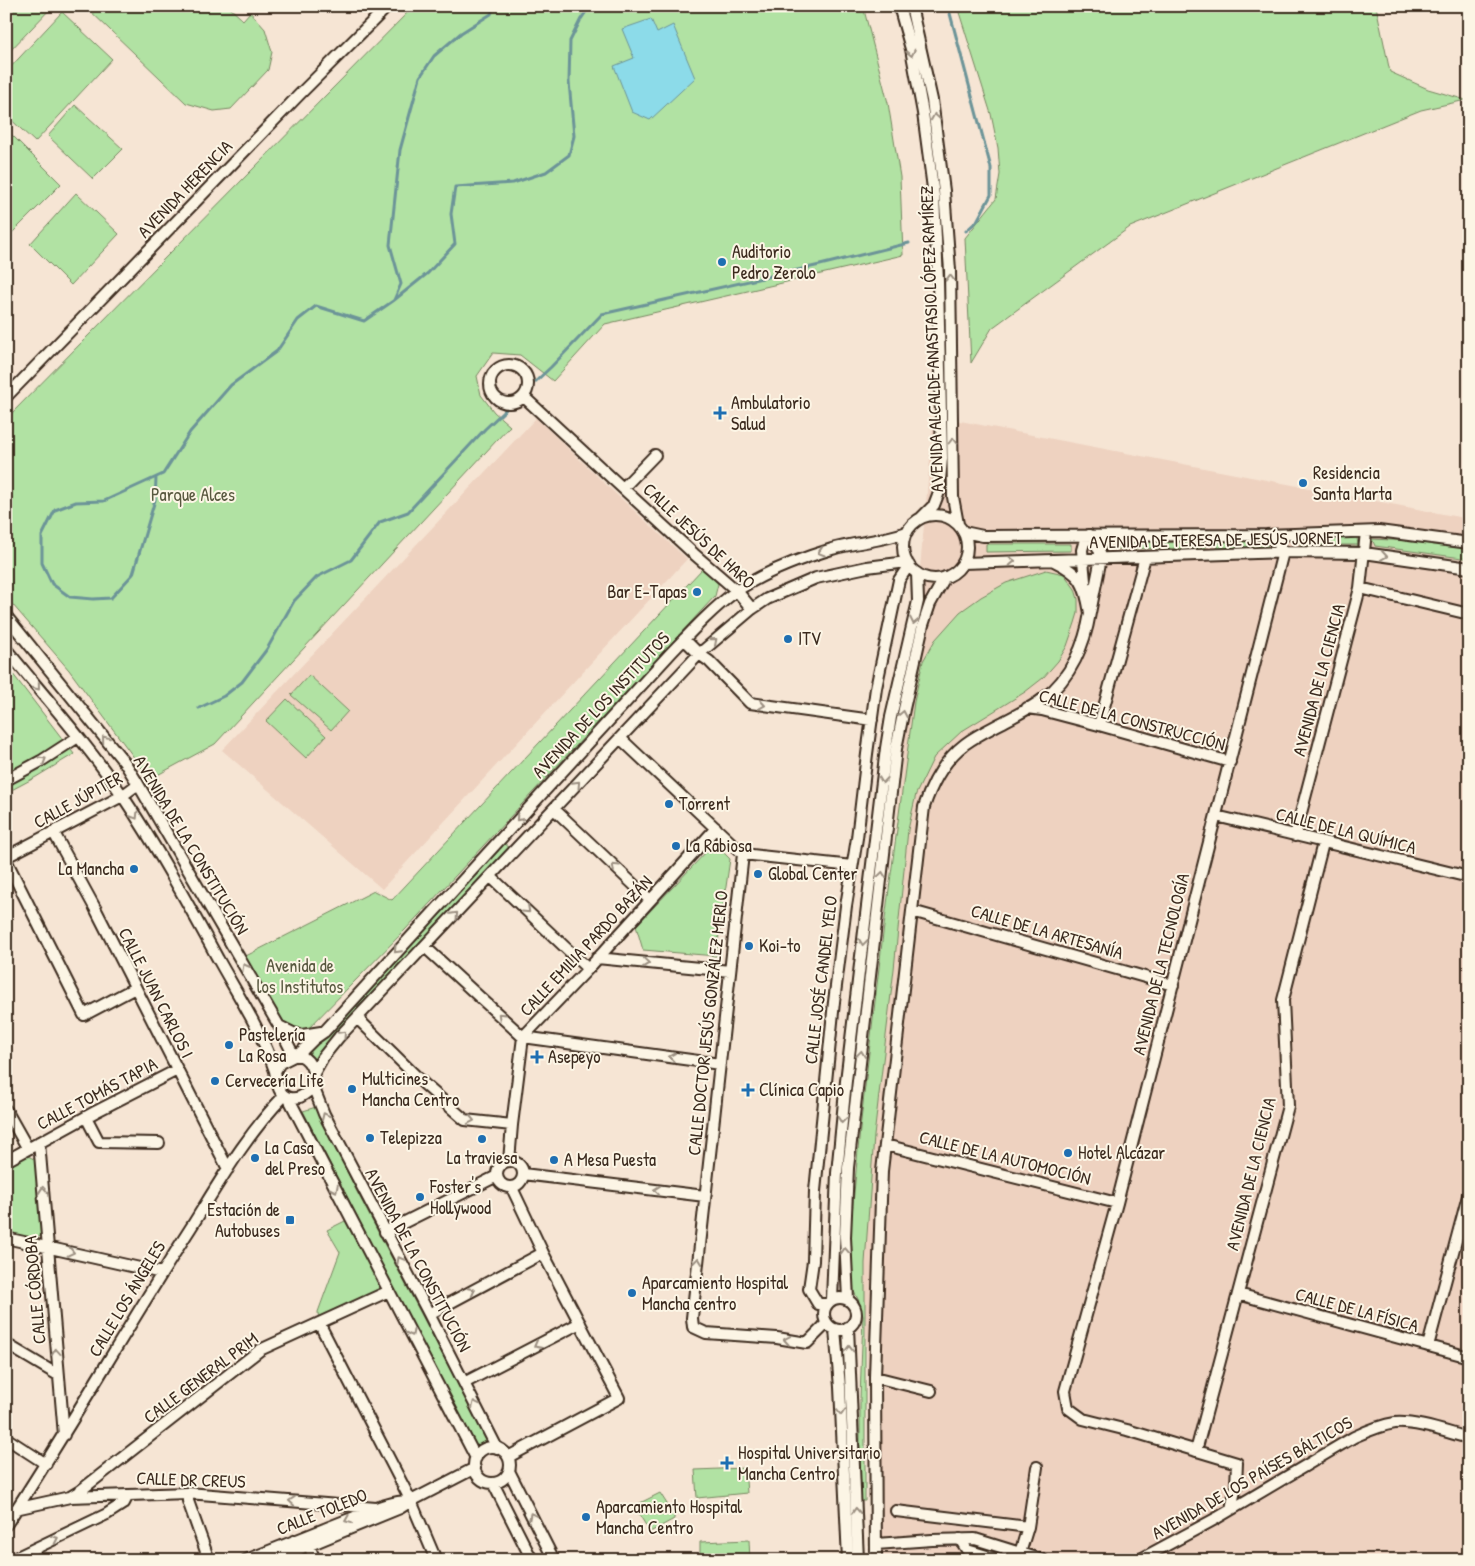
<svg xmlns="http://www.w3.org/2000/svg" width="1475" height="1566" viewBox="0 0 1475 1566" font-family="'Patrick Hand',sans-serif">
	<rect width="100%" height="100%" fill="#f6e5d4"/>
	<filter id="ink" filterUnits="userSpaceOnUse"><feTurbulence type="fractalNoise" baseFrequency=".02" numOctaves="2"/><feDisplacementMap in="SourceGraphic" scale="10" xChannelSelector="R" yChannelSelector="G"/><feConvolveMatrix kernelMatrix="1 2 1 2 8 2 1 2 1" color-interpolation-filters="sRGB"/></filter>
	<g filter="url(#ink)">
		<!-- built -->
		<path fill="#eed2c0" d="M934 416 1469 519V1560H871L868 1377 861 1209Z
			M536 418 615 493 687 559 382 889 222 750Z"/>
		<!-- green -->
		<path fill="#b1e2a3" stroke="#768660" d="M6 6H53L6 55Z
			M85 6H228L243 20 250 12 265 29 272 52 268 70 231 109 214 111 186 103Z
			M414 6H863L888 103 900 177 903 255 605 324 553 381 520 355 493 353 477 376 481 395 494 412 510 426 215 744 150 779 69 670 6 597V419Z
			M957 6H1376L1390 72 1428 89 1466 100 1421 110 1130 227 992 328 971 363 965 238 996 199 1000 174 998 148 991 114Z
			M62 12 112 59 35 142 6 115V72Z
			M75 105 123 149 93 179 48 136Z
			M6 129 61 184 7 238H6Z
			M76 193 119 234 71 285 30 244Z
			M1301 538H1357L1358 545H1300Z
			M1372 539 1411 541 1469 549V559L1375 546Z
			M1263 540 1269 547 1217 548V542Z
			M1203 542 1206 548 1115 549 1114 543Z
			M1071 544V551L986 552V544Z
			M703 568 712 576 718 584 715 596 678 636 405 930 302 1035 279 1026 240 959 374 891 392 900Z
			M1046 570 1064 574 1075 589 1078 599V613L1075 623 1067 646 1058 661 1043 678 1025 692 962 731 934 757 916 794 908 830 894 969 874 1136 865 1263V1501H860V1398L863 1316 859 1301 851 1286V1225L860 1129 883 934 914 702 923 661 935 640 960 612 981 597 1006 583Z
			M6 665 74 754 36 777 6 793Z
			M309 675 348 711 331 730 291 695Z
			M287 699 326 736 306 758 266 721Z
			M500 838 513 852 358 1019 314 1073 302 1056Z
			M718 847 730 859 716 956 643 950 636 926 708 850Z
			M316 1107 356 1190 489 1443 483 1444 477 1450 303 1111Z
			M26 1155 36 1160 42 1235 35 1239 6 1233V1167Z
			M351 1218 389 1291 319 1323 318 1312 340 1252 327 1230Z
			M745 1468 747 1493 697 1498 695 1470Z
			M660 1493 674 1515V1519L650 1532 634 1506Z
			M749 1540 750 1560H700V1542Z"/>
		<!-- water -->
		<path fill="#8cdbe9" stroke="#6c9498" d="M651 19 657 33 673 25 695 78 650 120 632 112 614 66 634 58 622 29Z"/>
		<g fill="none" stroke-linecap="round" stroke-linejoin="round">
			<!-- stream -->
			<path stroke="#6c9498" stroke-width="3" d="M948 6 991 168V195L977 221 966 231
				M394 300 401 284 390 245 400 150 420 77 434 56 461 33 491 14 494 6
				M156 478 155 500 133 574 111 598 93 599 70 597 52 584 42 563V536L55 510 76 502 104 501 163 474 190 432 231 385 277 351 298 320 316 306 364 321 393 301 428 273 455 244 451 214 455 187 513 183 546 172 569 155 574 136 569 82 570 41 581 19 590 6
				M199 708 224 696 242 682 267 649 294 601 317 577 351 560 380 522 408 512 485 429 551 367 602 314 820 265 909 243"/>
			<defs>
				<path id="minor" d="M899 6 911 49 923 113 934 196 938 281 942 458 939 492 934 505 921 518
					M911 6 932 100 944 191 950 270 953 497 958 524
					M490 384a19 19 0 1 1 38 0a19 19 0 1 1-38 0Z
					M6 397 299 95 388 6
					M524 397 694 554 737 591 752 609
					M623 488 655 455
					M903 547a32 32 0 1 1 64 0a32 32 0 1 1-64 0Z
					M964 532 983 536 1266 535 1379 531 1469 543
					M1054 561C1081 574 1085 583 1090 613L1101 558 1099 549 1089 535 1084 543 1082 550 1086 591
					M963 563 1283 552 1364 553 1469 568
					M1360 588 1469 614
					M6 616 125 763 138 784 279 1026 294 1056
					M684 639 699 654 709 661 750 703 872 720
					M6 649C45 697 87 744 122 795 157 847 188 904 218 959 238 995 262 1032 275 1071
					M1027 708 1042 710 1099 725 1230 762
					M1099 725 1145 557
					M620 738 743 854 852 866
					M6 780 41 761 78 737
					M554 809 650 900
					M1216 816 1469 877
					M54 833 95 908 228 1169
					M1295 836 1360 588 1366 532
					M743 854 692 1318 693 1327 706 1333 777 1338 807 1343 827 1323
					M6 857 122 796 138 784
					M6 860 84 1015 135 988
					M491 877 588 969
					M912 911 1173 985
					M425 947 523 1037 720 1064
					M597 958 730 971
					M358 1019 424 1084 465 1120 512 1125
					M279 1026 293 1033 302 1035 321 1032
					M294 1056C294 1056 301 1056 301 1056 312 1061 317 1078 312 1087 309 1092 304 1095 300 1097 280 1103 277 1086 275 1071L280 1063Z
					M297 1056 314 1039 324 1032 669 655C690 633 711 610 735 592 764 572 799 559 832 549 857 542 882 541 907 532
					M314 1073 323 1057 339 1037 699 654 752 609 767 599 816 578 867 567 907 562
					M313 1086 324 1114 429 1314 497 1448
					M289 1099 476 1458
					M6 1110 28 1149
					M86 1117 99 1142 159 1143
					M39 1142 64 1435
					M885 1145 1117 1203
					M497 1174a13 13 0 1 1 26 0a13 13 0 1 1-26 0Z
					M6 1161 95 1112 177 1070
					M509 1161 512 1125 523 1037 588 969 716 828
					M523 1174 705 1196
					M385 1232 497 1176
					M6 1238 162 1273
					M1238 1294 1469 1357
					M824 1314a16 16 0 1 1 32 0a16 16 0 1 1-32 0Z
					M848 1299 845 1237 848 1168 896 749 904 709 923 625 930 604 945 577
					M832 1300 837 1173 846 1081 886 748 891 717 918 601 917 573
					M827 1304H818L809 1289 813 1261 815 1191 834 1002 846 906 857 838 867 754 876 688 899 580 909 565
					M429 1314 543 1253
					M319 1323 411 1501 436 1560
					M848 1327 858 1560
					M835 1329 840 1387 848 1560
					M6 1344 58 1375
					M1428 1346 1469 1192
					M875 1377 931 1391
					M464 1383 580 1323
					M6 1438 46 1464
					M474 1465a18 18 0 1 1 36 0a18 18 0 1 1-36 0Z
					M1196 1451 1288 1106 1283 1000 1323 843
					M508 1457 619 1398 543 1253 512 1188
					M509 1471 554 1560
					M493 1483 532 1560
					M188 1493V1501L209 1560
					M70 1497 80 1491 260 1350 389 1291
					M1231 1509 1236 1486 1237 1463 1127 1430 1083 1419 1068 1408 1065 1391 1117 1203 1283 552 1278 543 1266 535
					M6 1511 70 1497 188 1493 376 1508
					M896 1511 1028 1527
					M6 1525C70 1428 127 1327 190 1229 219 1183 246 1135 284 1096
					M960 1539 967 1550 1000 1560
					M876 1544 932 1540 975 1539 1043 1560
					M309 1546 315 1560
					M1020 1553 1028 1527 1037 1467
					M11 1560 107 1514 124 1503 128 1495
					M246 1560C280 1547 314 1533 347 1520 368 1512 387 1501 410 1501
					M273 1560 400 1508 411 1501 475 1468
					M876 1560 875 1377 882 1171 924 807C932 783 945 759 965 744 977 735 992 728 1005 721 1018 714 1033 707 1044 698 1071 678 1085 644 1090 613
					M1139 1560 1217 1518 1354 1437C1367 1431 1381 1425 1395 1423 1415 1421 1449 1433 1469 1438"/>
			</defs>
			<!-- minor casing -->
			<use href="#minor" stroke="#3b2a1e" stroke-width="14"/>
			<!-- minor -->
			<use href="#minor" stroke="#fcf5e5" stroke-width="10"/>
		</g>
		<!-- one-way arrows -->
		<defs><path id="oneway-chevron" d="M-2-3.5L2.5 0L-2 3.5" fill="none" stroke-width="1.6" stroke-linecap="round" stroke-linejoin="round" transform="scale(1.25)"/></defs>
		<g stroke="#9c9082">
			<use href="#oneway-chevron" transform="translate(911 53) rotate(78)"/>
			<use href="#oneway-chevron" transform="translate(935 117) rotate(-99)"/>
			<use href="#oneway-chevron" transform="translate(950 278) rotate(-91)"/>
			<use href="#oneway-chevron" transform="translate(953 441) rotate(-90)"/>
			<use href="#oneway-chevron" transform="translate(821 552) rotate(163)"/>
			<use href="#oneway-chevron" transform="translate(1384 556) rotate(8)"/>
			<use href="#oneway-chevron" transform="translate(1012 561) rotate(-2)"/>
			<use href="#oneway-chevron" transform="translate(914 621) rotate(102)"/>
			<use href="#oneway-chevron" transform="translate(714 641) rotate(-41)"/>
			<use href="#oneway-chevron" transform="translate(37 687) rotate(51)"/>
			<use href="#oneway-chevron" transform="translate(762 705) rotate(9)"/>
			<use href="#oneway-chevron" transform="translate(903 714) rotate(-79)"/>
			<use href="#oneway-chevron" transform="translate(105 739) rotate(-129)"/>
			<use href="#oneway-chevron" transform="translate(43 760) rotate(-31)"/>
			<use href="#oneway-chevron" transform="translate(883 780) rotate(97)"/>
			<use href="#oneway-chevron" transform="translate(577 784) rotate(-47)"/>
			<use href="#oneway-chevron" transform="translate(135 816) rotate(58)"/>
			<use href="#oneway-chevron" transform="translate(519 818) rotate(132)"/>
			<use href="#oneway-chevron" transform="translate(615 867) rotate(-137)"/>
			<use href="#oneway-chevron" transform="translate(882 875) rotate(-83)"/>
			<use href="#oneway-chevron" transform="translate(527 910) rotate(43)"/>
			<use href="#oneway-chevron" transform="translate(455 915) rotate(-47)"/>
			<use href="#oneway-chevron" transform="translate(863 942) rotate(97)"/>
			<use href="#oneway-chevron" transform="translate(397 950) rotate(133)"/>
			<use href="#oneway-chevron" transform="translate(646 963) rotate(6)"/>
			<use href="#oneway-chevron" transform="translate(245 967) rotate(-120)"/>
			<use href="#oneway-chevron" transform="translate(501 1016) rotate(-137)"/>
			<use href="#oneway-chevron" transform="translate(343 1034) rotate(-47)"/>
			<use href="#oneway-chevron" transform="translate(861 1054) rotate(-83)"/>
			<use href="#oneway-chevron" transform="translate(672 1057) rotate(-172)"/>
			<use href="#oneway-chevron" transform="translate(325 1116) rotate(-115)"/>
			<use href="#oneway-chevron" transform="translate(471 1120) rotate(11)"/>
			<use href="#oneway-chevron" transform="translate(842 1120) rotate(96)"/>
			<use href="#oneway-chevron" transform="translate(335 1189) rotate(63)"/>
			<use href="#oneway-chevron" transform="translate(43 1190) rotate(-95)"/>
			<use href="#oneway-chevron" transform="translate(657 1190) rotate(-173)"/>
			<use href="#oneway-chevron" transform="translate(845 1251) rotate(-93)"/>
			<use href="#oneway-chevron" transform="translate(71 1252) rotate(13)"/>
			<use href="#oneway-chevron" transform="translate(400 1260) rotate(-118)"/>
			<use href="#oneway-chevron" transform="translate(698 1261) rotate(-84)"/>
			<use href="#oneway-chevron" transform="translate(472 1291) rotate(-28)"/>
			<use href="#oneway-chevron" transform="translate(411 1333) rotate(63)"/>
			<use href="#oneway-chevron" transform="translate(787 1340) rotate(-170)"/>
			<use href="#oneway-chevron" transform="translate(537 1345) rotate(152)"/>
			<use href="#oneway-chevron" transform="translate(849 1349) rotate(-90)"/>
			<use href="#oneway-chevron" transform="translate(56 1352) rotate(-95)"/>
			<use href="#oneway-chevron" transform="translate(475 1404) rotate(-116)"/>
			<use href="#oneway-chevron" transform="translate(841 1412) rotate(88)"/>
			<use href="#oneway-chevron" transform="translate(292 1501) rotate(-175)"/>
			<use href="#oneway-chevron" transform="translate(856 1511) rotate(-93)"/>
			<use href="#oneway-chevron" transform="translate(532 1516) rotate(-117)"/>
			<use href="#oneway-chevron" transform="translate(348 1520) rotate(158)"/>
			<use href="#oneway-chevron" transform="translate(55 1539) rotate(-25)"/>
		</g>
	</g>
	<!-- markers -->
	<g fill="#1f6fb2" stroke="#fcf5e5" stroke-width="2">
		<circle cx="722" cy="262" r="5"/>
		<path d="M717.5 405.5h5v5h5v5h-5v5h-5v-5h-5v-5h5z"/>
		<circle cx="1303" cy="483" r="5"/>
		<circle cx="697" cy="592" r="5"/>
		<circle cx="788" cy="639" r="5"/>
		<circle cx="669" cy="804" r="5"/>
		<circle cx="676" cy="846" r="5"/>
		<circle cx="134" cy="869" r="5"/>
		<circle cx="758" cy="874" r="5"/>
		<circle cx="749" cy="946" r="5"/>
		<circle cx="229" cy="1045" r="5"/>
		<path d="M534.5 1049.5h5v5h5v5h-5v5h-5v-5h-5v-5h5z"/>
		<circle cx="215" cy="1081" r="5"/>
		<circle cx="352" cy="1089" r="5"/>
		<path d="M745.5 1082.5h5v5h5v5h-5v5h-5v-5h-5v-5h5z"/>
		<circle cx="370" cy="1138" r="5"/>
		<circle cx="482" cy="1139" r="5"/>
		<circle cx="1068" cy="1153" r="5"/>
		<circle cx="255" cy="1158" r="5"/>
		<circle cx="554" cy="1160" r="5"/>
		<circle cx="420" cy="1197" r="5"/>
		<rect x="285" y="1215" width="10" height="10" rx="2.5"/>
		<circle cx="632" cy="1293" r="5"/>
		<path d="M724.5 1455.5h5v5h5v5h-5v5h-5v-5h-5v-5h5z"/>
		<circle cx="586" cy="1517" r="5"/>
	</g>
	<g text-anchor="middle" stroke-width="4" stroke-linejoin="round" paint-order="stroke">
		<!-- street labels -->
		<g font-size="18" fill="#3b2a1e" stroke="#fcf5e5">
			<text transform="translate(185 189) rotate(-46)" y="6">AVENIDA HERENCIA</text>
			<text transform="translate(932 339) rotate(-92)" y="6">AVENIDA ALCALDE ANASTASIO LÓPEZ RAMÍREZ</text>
			<text transform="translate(699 536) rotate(43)" y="6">CALLE JESÚS DE HARO</text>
			<text transform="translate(1216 540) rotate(-1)" y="6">AVENIDA DE TERESA DE JESÚS JORNET</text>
			<text transform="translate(1319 680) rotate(-75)" y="6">AVENIDA DE LA CIENCIA</text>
			<text transform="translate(601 705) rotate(-47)" y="6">AVENIDA DE LOS INSTITUTOS</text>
			<text transform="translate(1132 720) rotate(15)" y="6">CALLE DE LA CONSTRUCCIÓN</text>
			<text transform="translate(78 800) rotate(-29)" y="6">CALLE JÚPITER</text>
			<text transform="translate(1346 831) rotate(14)" y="6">CALLE DE LA QUÍMICA</text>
			<text transform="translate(191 845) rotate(59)" y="6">AVENIDA DE LA CONSTITUCIÓN</text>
			<text transform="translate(1047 932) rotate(16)" y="6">CALLE DE LA ARTESANÍA</text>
			<text transform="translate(586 946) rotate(-47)" y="6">CALLE EMILIA PARDO BAZÁN</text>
			<text transform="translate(1161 964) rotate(-76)" y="6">AVENIDA DE LA TECNOLOGÍA</text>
			<text transform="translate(821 980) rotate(-83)" y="6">CALLE JOSÉ CANDEL YELO</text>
			<text transform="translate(156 993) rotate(63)" y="6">CALLE JUAN CARLOS I</text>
			<text transform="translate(708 1023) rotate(-84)" y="6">CALLE DOCTOR JESÚS GONZÁLEZ MERLO</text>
			<text transform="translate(97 1094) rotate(-28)" y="6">CALLE TOMÁS TAPIA</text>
			<text transform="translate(1005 1158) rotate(14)" y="6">CALLE DE LA AUTOMOCIÓN</text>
			<text transform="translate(1251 1174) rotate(-76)" y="6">AVENIDA DE LA CIENCIA</text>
			<text transform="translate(418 1260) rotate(62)" y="6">AVENIDA DE LA CONSTITUCIÓN</text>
			<text transform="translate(35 1290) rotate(-95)" y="6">CALLE CÓRDOBA</text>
			<text transform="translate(127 1299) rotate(-59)" y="6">CALLE LOS ÁNGELES</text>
			<text transform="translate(1357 1310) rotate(15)" y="6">CALLE DE LA FÍSICA</text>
			<text transform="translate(201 1378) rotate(-37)" y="6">CALLE GENERAL PRIM</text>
			<text transform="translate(1252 1478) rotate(-30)" y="6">AVENIDA DE LOS PAÍSES BÁLTICOS</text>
			<text transform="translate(191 1480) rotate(2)" y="6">CALLE DR CREUS</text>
			<text transform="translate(322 1512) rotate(-22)" y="6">CALLE TOLEDO</text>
		</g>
		<!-- poi labels -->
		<g font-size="18" fill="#3b2a1e" stroke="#fcf5e5" text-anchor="start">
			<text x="732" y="258">Auditorio<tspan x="732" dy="21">Pedro Zerolo</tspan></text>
			<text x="731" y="409">Ambulatorio<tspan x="731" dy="21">Salud</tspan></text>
			<text x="1313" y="479">Residencia<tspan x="1313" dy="21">Santa Marta</tspan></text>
			<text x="687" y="598" text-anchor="end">Bar E-Tapas</text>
			<text x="798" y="645">ITV</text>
			<text x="679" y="810">Torrent</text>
			<text x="686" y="852">La Rabiosa</text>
			<text x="124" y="875" text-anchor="end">La Mancha</text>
			<text x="768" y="880">Global Center</text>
			<text x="759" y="952">Koi-to</text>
			<text x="239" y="1041">Pastelería<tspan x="239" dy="21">La Rosa</tspan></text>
			<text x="548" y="1063">Asepeyo</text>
			<text x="362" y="1085">Multicines<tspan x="362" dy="21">Mancha Centro</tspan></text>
			<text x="225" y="1087">Cervecería Life</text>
			<text x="759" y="1096">Clínica Capio</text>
			<text x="380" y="1144">Telepizza</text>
			<text x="265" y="1154">La Casa<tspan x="265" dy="21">del Preso</tspan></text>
			<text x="1078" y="1159">Hotel Alcázar</text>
			<text x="482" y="1164" text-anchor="middle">La traviesa</text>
			<text x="564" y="1166">A Mesa Puesta</text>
			<text x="430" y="1193">Foster's<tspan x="430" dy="21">Hollywood</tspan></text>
			<text x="280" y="1216" text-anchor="end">Estación de<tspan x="280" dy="21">Autobuses</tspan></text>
			<text x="642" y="1289">Aparcamiento Hospital<tspan x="642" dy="21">Mancha centro</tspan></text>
			<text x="738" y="1459">Hospital Universitario<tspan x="738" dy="21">Mancha Centro</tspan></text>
			<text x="596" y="1513">Aparcamiento Hospital<tspan x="596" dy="21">Mancha Centro</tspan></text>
		</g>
		<!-- park labels -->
		<g font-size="18" fill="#58583f" stroke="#fcf5e5">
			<text x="193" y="501">Parque Alces</text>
			<text x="300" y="972">Avenida de<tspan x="300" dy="21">los Institutos</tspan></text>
		</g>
	</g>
	<!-- margin -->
	<rect width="1475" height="1566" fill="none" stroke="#fcf5e5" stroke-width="25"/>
	<rect x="12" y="12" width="1450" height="1541" fill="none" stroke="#3b2a1e" stroke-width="2" filter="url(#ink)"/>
</svg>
